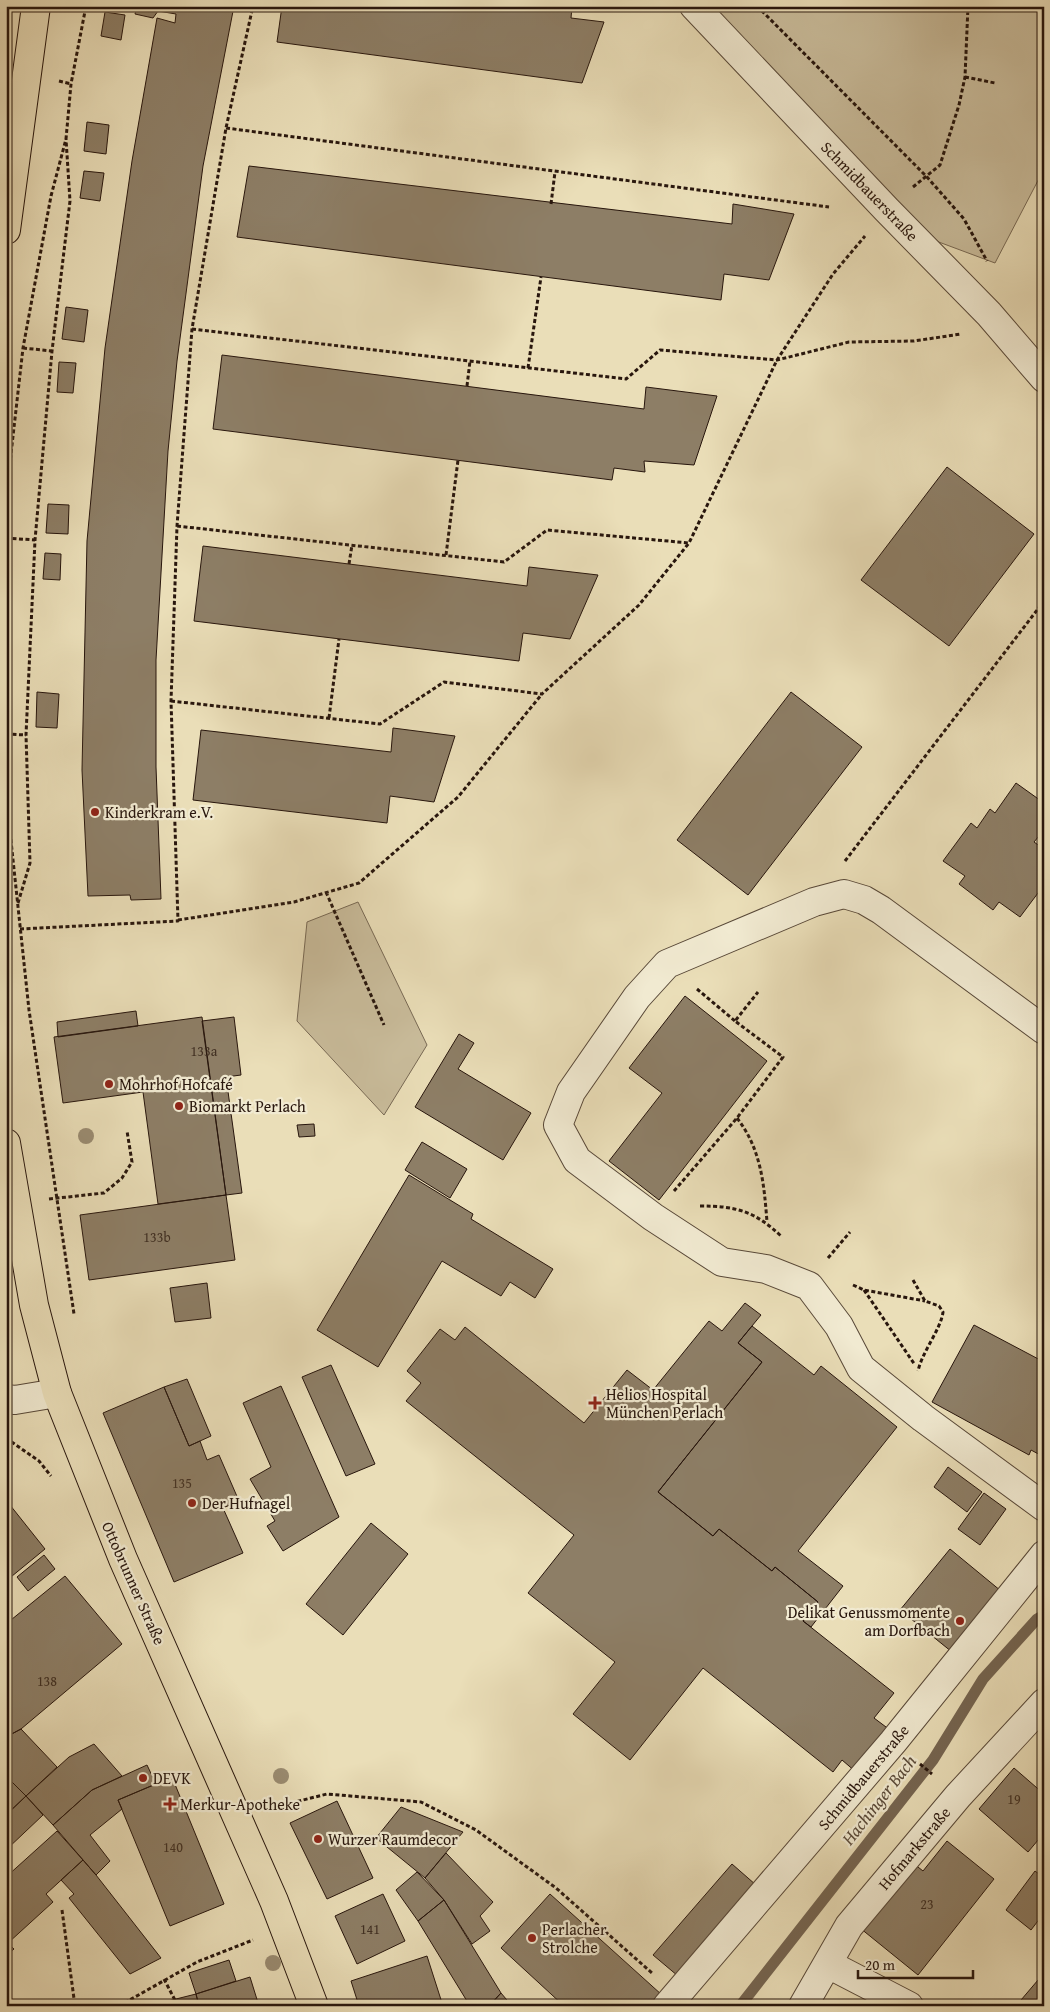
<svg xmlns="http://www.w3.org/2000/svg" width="1050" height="2012" viewBox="0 0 1050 2012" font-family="'Gentium Book Plus',serif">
	<rect width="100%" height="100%" fill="#eadeb8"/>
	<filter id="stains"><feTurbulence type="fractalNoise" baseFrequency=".004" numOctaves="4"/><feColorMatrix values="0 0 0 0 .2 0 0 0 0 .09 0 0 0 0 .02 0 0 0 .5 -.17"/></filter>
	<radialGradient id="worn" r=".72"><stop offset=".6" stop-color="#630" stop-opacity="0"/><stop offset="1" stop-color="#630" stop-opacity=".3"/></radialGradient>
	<!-- green -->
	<path fill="#c9bc9b" stroke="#786954" d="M705 6H1044V169L995 263 920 235Z
		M358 902 427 1045 384 1115 297 1021 307 922Z"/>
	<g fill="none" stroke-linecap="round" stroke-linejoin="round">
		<!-- stream -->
		<path stroke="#756551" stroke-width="11" d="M740 2006 933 1760 983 1679 1037 1619 1044 1615"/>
	</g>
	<!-- building -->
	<path fill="#8d7e66" stroke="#28160d" d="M131 6H234L203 166 177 361 168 451 156 660V767L161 899 131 900 130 895 88 896 82 770 87 541 105 348 132 161 157 18 175 23 176 14 158 11 153 18 135 14 136 10H131Z
		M282 6H569L572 7 571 18 604 22 582 83 277 42Z
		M105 12 125 15 121 40 101 36Z
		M87 122 109 125 106 154 84 151Z
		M249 166 732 224 733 204 794 214 769 280 724 274 721 300 237 237Z
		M84 171 104 173 100 201 80 198Z
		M66 307 88 310 84 342 62 339Z
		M222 355 644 409 646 387 717 396 694 465 644 461 645 472 614 468 612 480 213 429Z
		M59 362 76 363 73 393 57 392Z
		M947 467 1034 534 949 646 861 580Z
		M48 504 69 505 68 534 46 533Z
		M203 546 527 586 529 567 598 575 570 639 523 633 519 661 194 621Z
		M45 553 61 554 60 580 43 579Z
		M37 692 59 694 57 728 36 727Z
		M791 692 862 747 748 895 677 840Z
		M393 728 455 736 434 802 390 796 387 823 193 800 201 730 391 752Z
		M1016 783 1044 803V830L1034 842 1044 849V885L1020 917 999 902 993 910 959 884 965 876 943 861 971 823 977 828 990 809 995 813Z
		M685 996 767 1061 659 1200 609 1161 662 1093 629 1068Z
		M136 1011 138 1026 58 1037 57 1022Z
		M202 1017 226 1195 158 1204 143 1092 63 1103 54 1037Z
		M234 1017 241 1075 226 1077 242 1193 226 1195 202 1021Z
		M459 1034 474 1043 458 1069 531 1113 503 1160 415 1107Z
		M314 1124 315 1136 299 1137 297 1125Z
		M422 1142 467 1169 450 1198 405 1170Z
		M409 1175 473 1214 471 1219 553 1269 535 1298 510 1282 501 1296 442 1261 378 1367 317 1330Z
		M226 1195 235 1260 89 1280 80 1215Z
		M207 1283 211 1318 175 1322 170 1288Z
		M745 1303 761 1315 738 1343 762 1362 658 1492 713 1536 719 1529 772 1571 775 1567 818 1602 803 1621 894 1693 874 1718 890 1730 856 1772 842 1760 833 1772 703 1668 630 1760 573 1714 615 1662 528 1593 574 1535 406 1401 421 1383 407 1371 440 1329 455 1340 465 1327 584 1423 627 1370 653 1390 709 1321 722 1331Z
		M974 1325 1044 1362V1457L1031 1450 1029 1455 932 1402Z
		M752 1326 814 1375 821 1366 897 1427 798 1551 843 1586 811 1627 803 1621 818 1602 775 1567 772 1571 719 1529 713 1536 658 1492 762 1362 738 1343Z
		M331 1365 375 1464 346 1476 302 1377Z
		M187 1379 211 1436 189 1446 164 1387Z
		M281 1386 339 1517 283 1551 267 1526 275 1521 250 1479 271 1467 243 1403Z
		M164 1387 189 1446 200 1441 207 1460 219 1455 239 1501 223 1508 243 1553 174 1582 103 1413Z
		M948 1467 982 1492 967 1512 934 1487Z
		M984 1493 1006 1509 980 1545 958 1529Z
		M10 1505 45 1549 6 1581V1508Z
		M371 1523 408 1554 343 1635 306 1604Z
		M950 1549 1001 1591 952 1652 900 1610Z
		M44 1555 55 1569 28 1591 17 1577Z
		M65 1576 122 1644 21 1729 6 1737V1624Z
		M21 1729 57 1767 26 1796 6 1776V1737Z
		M94 1744 122 1776 92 1790 53 1825 26 1796 69 1757Z
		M147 1765 156 1784 118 1800 122 1809 90 1835 110 1861 96 1875 53 1825 92 1790Z
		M1014 1768 1044 1794V1833L1028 1852 979 1809Z
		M6 1776 26 1796 6 1815Z
		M172 1777 224 1904 170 1926 118 1800Z
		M26 1796 43 1815 6 1850V1815Z
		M337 1801 373 1878 327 1899 290 1823Z
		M401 1807 463 1832 425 1878 376 1838Z
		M57 1831 83 1860 46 1894 53 1902 8 1943 14 1949 6 1956V1877Z
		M947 1841 994 1879 918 1975 860 1928 913 1863 923 1871Z
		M446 1853 493 1902 480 1916 490 1931 472 1944 444 1900 425 1878Z
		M83 1860 96 1875 161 1958 130 1974 69 1898 74 1894 61 1880Z
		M732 1864 756 1885 678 1976 653 1955Z
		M1035 1871 1044 1878V1913L1031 1930 1006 1910Z
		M417 1872 444 1900 418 1921 396 1890Z
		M383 1894 405 1941 357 1964 335 1916Z
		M550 1894 662 1995 652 2006H564L501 1948Z
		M444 1900 501 1993 489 2006H470L418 1921Z
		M427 1956 443 2006H359L351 1981Z
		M229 1960 236 1981 196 1994 189 1973Z
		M1044 1973V2006H1027L1021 2000Z
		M250 1977 259 2006H199L196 1994Z
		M501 1993 512 2006H489Z
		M196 1994 199 2006H167L164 2002Z"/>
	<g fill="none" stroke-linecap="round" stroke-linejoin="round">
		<defs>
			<path id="minor" d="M694 6 887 210 989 314 1044 378
				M1044 1030 881 910 864 900 844 894 814 902 667 964 637 997 571 1092 558 1125 577 1160 653 1217 722 1262 766 1269 809 1286 839 1326 861 1368 923 1418 1044 1507
				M6 1399 15 1400 57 1393
				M828 1964 909 2006
				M667 2006 893 1742 1044 1555
				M803 2006 849 1926 958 1796 1044 1703"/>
			<path id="major" d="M6 230 36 6
				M6 1143 34 1305 57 1393 123 1559 274 1901 314 2006"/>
		</defs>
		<!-- minor casing -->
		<use href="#minor" stroke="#584838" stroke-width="30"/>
		<!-- major casing -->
		<use href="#major" stroke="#28160d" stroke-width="30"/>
		<!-- path -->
		<path stroke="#28160d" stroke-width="3" stroke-dasharray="4 2.5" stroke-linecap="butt" d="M757 6 927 177 964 219 987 261
			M965 77 995 83
			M59 81 71 84
			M226 128 829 207
			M913 187 940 165 959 105 965 77 968 6
			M551 204 555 172
			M192 329 626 379 660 350 777 360 849 342 914 341 961 334
			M23 348 52 351
			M528 368 541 277
			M467 386 470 361
			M6 498 23 348 51 196 66 139 71 84 86 6
			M177 526 504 562 547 530 689 543
			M6 538 35 540
			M446 555 458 460
			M349 564 352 545
			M171 701 380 724 444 682 542 694 639 605 689 543 777 360 833 274 865 236
			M329 718 339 639
			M6 734 26 735
			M6 794 29 1010 74 1314
			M845 861 1044 601
			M326 892 384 1025
			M18 903 30 863 26 735 35 540 52 351 70 201 66 139
			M178 920 294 902 359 883 458 797 542 694
			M20 929 178 921 171 701 177 526 192 329 226 128 253 6
			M697 989 735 1021
			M737 1118C761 1149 764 1183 767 1222
			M674 1191 737 1118 783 1057 735 1021 758 992
			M49 1199 104 1193 122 1178 132 1162 127 1131
			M700 1206C736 1206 755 1211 782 1237
			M828 1258 850 1232
			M913 1280 925 1301 939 1306 943 1312C941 1329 922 1352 918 1371
			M853 1285 864 1290 925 1301
			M864 1290 915 1365
			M6 1438 39 1461 51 1476
			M920 1764 932 1774
			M291 1803 327 1794 421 1802 476 1830 556 1888 652 1973
			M62 1910 75 2006
			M164 1979 178 2006
			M119 2006 197 1962 253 1940"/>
		<!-- minor -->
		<use href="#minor" stroke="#f1ead1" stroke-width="28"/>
		<!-- major -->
		<use href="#major" stroke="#eadeb8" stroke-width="28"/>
	</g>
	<!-- trees -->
	<g fill="#9a8c72">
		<circle cx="86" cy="1136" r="8"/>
		<circle cx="281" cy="1776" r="8"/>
		<circle cx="273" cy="1963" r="8"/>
	</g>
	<!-- markers -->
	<g fill="#8f2418" stroke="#f1ead1" stroke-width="2">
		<circle cx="95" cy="812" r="5"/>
		<circle cx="109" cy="1084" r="5"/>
		<circle cx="179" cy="1106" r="5"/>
		<path d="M592.5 1395.5h5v5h5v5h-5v5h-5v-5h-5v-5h5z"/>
		<circle cx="192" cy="1503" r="5"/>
		<circle cx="960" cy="1621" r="5"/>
		<circle cx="143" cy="1778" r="5"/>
		<path d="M167.5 1796.5h5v5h5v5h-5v5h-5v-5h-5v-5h5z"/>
		<circle cx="318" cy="1839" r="5"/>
		<circle cx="532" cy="1938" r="5"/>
	</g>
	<g text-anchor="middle" stroke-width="4.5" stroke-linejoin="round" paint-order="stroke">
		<!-- number labels -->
		<g font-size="14" fill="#413023">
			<text x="204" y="1056">133a</text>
			<text x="157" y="1242">133b</text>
			<text x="182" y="1488">135</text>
			<text x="47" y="1686">138</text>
			<text x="1014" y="1804">19</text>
			<text x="173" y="1852">140</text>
			<text x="927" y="1909">23</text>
			<text x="370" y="1934">141</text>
		</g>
		<!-- street labels -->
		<g font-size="16" fill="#28160d" stroke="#f1ead1">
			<text transform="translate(870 191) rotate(46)" y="6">Schmidbauerstraße</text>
			<text transform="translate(134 1583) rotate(66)" y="6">Ottobrunner Straße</text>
			<text transform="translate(863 1777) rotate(-50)" y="6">Schmidbauerstraße</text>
			<text transform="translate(914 1848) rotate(-50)" y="6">Hofmarkstraße</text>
		</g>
		<!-- poi labels -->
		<g font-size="16" fill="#28160d" stroke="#f1ead1" text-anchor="start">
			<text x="105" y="818">Kinderkram e.V.</text>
			<text x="119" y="1090">Mohrhof Hofcafé</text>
			<text x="189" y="1112">Biomarkt Perlach</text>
			<text x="606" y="1400">Helios Hospital<tspan x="606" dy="18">München Perlach</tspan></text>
			<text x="202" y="1509">Der Hufnagel</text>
			<text x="950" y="1618" text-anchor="end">Delikat Genussmomente<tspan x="950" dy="18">am Dorfbach</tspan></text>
			<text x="153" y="1784">DEVK</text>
			<text x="180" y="1810">Merkur-Apotheke</text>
			<text x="328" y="1845">Wurzer Raumdecor</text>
			<text x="542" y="1935">Perlacher<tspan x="542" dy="18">Strolche</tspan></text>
		</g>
		<!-- water labels -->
		<g font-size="18" font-style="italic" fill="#5b4b3a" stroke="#f1ead1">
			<text transform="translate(879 1800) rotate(-52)" y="6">Hachinger Bach</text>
		</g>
	</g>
	<!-- margin -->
	<rect width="1050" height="2012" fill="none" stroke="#eadeb8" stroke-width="25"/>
	<rect x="8" y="8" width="1035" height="1997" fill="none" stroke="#28160d" stroke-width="2.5"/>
	<rect x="12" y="12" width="1025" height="1987" fill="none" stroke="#28160d"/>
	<!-- scale -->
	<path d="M858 1970v8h115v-8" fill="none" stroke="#28160d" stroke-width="2.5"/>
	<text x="865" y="1970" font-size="15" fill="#28160d" stroke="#f1ead1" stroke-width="4" paint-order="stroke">20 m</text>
	<rect width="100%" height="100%" filter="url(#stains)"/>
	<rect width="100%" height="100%" fill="url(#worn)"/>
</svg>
